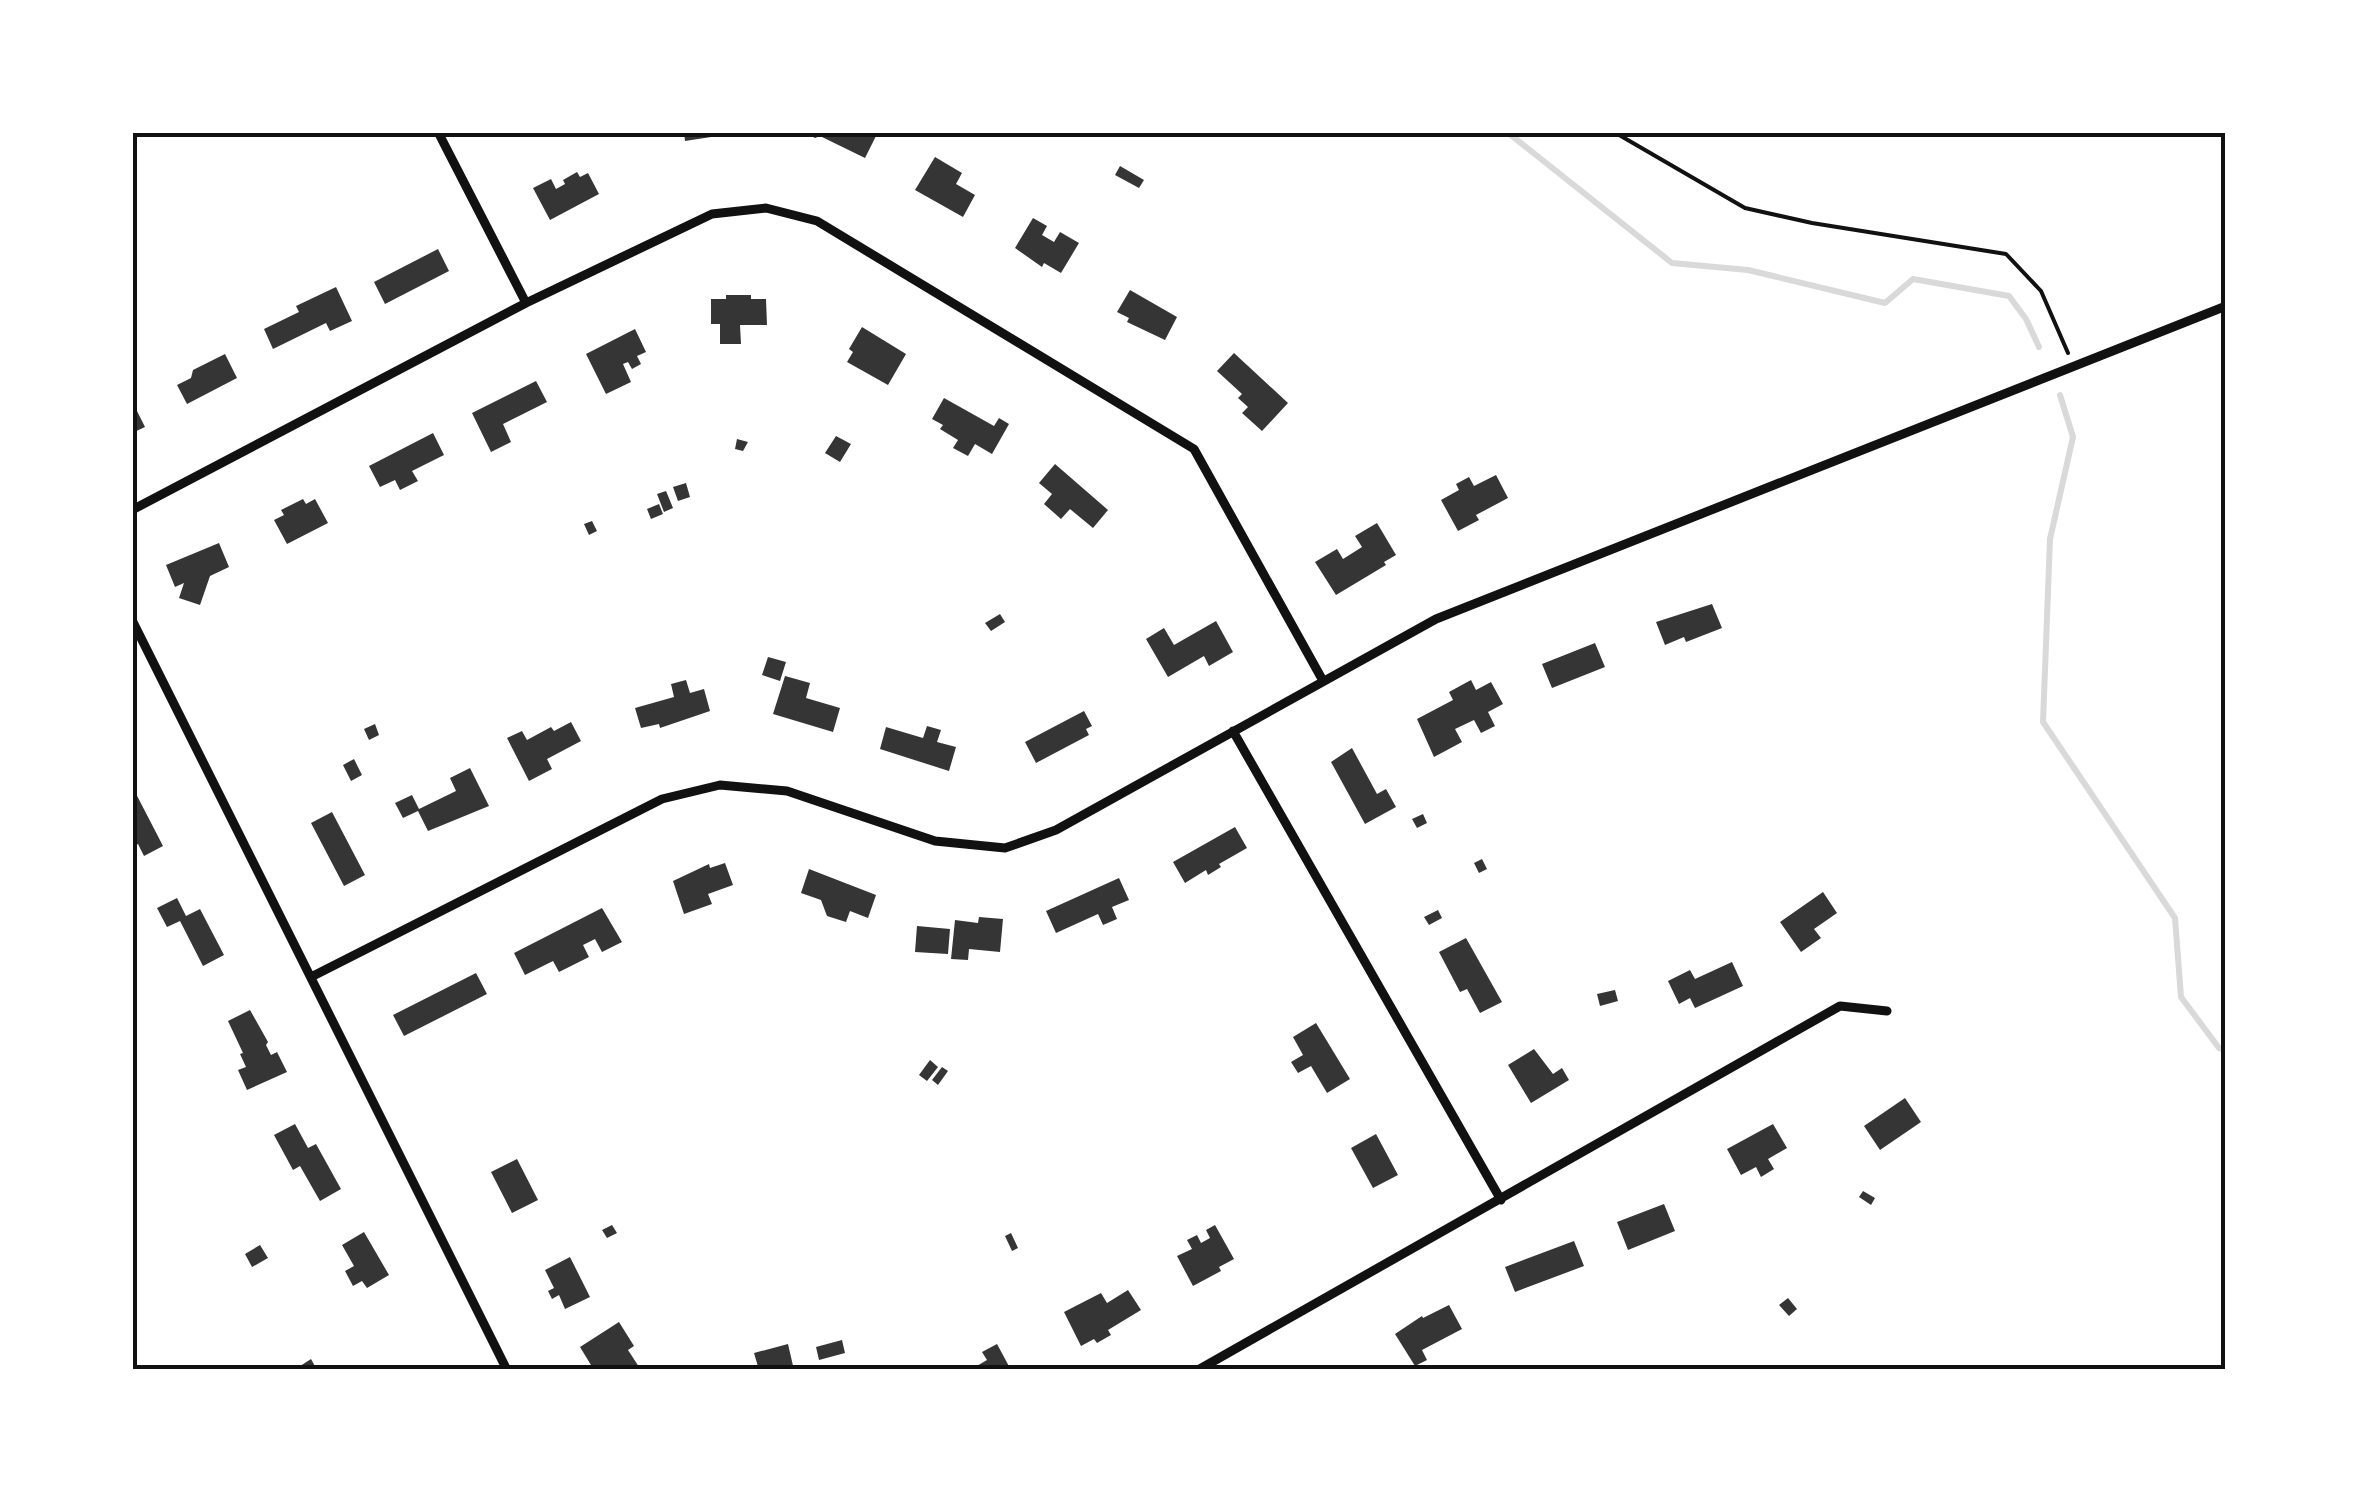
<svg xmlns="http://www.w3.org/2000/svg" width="2358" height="1502" viewBox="0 0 2358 1502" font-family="'Noto Serif',serif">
	<rect width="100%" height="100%" fill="#fff"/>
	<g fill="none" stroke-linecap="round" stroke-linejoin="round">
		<!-- stream -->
		<path stroke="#d9d9d9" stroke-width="6" d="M1507 132 1672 263 1748 270 1885 303 1913 279 2009 296 2026 319 2039 347
			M2060 395 2073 437 2050 539 2043 722 2175 918 2181 997 2219 1048 2226 1050"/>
	</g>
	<!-- building -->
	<path fill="#353535" d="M684 132H724V135L685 141Z
		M804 132H870L876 136 865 158 820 136 815 138Z
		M935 157 962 173 956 184 975 195 963 217 915 190Z
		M1120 166 1144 180 1139 188 1115 175Z
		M577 172 580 177 588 173 599 194 550 220 533 188 551 179 556 189 565 184 563 180Z
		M1033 218 1047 226 1042 235 1054 242 1060 232 1079 243 1061 273 1044 263 1042 267 1015 248Z
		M438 249 449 271 385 304 374 282Z
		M336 287 352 321 330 331 326 323 273 349 264 329 299 312 296 306Z
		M1130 290 1177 317 1165 340 1127 322 1129 318 1117 312Z
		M726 295H751V299H766L767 325H740L741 344H720V324H711V299H726Z
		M862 327 906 354 888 385 847 362 853 352 849 349Z
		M635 329 646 352 637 356 641 364 632 369 628 362 623 364 631 382 606 394 586 354Z
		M1234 353 1288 403 1262 431 1242 413 1248 407 1238 398 1242 394 1217 371Z
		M225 354 237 378 187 404 177 385 191 378 193 370Z
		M536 381 547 402 503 424 511 442 491 452 472 413Z
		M944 398 994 426 999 418 1009 424 992 454 975 444 968 456 953 448 958 440 940 429 943 425 932 419Z
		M132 401 145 427 132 433Z
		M433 433 444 455 412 471 418 481 400 490 395 480 380 487 369 466Z
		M836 436 851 444 840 462 825 453Z
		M737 439 748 442 743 451 735 449Z
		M1055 464 1108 510 1093 528 1070 509 1061 519 1044 504 1052 494 1039 483Z
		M1496 475 1508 498 1476 515 1479 520 1458 531 1441 500 1459 490 1456 484 1469 477 1474 486Z
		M686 483 690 497 678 501 673 487Z
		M666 491 673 508 664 512 657 494Z
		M303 499 306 504 315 499 328 523 287 544 274 520 284 515 281 510Z
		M659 504 663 514 651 519 647 509Z
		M592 521 597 531 589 535 584 524Z
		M1377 523 1396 555 1384 562 1386 565 1336 595 1315 562 1337 549 1343 559 1362 547 1355 536Z
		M219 543 229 567 210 576 200 605 179 598 184 583 175 587 166 565Z
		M1712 604 1722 628 1686 642 1684 637 1665 645 1656 622Z
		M1000 614 1005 622 991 631 985 623Z
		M1216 621 1233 652 1209 666 1204 656 1168 677 1146 639 1164 628 1174 645Z
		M1595 643 1605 667 1552 688 1542 664Z
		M768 657 786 662 780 681 762 675Z
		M785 676 810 683 806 698 840 708 833 732 773 714Z
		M686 680 690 693 704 689 710 711 660 728 659 724 641 728 635 708 674 697 671 684Z
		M1471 680 1476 690 1491 682 1503 704 1488 712 1495 726 1481 733 1474 720 1455 729 1462 742 1434 757 1417 719 1453 700 1449 692Z
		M1084 711 1092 726 1086 729 1089 735 1036 763 1025 742Z
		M571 722 581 741 547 759 552 769 529 781 507 738 522 731 527 740 551 727 554 731Z
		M375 724 379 735 369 740 364 729Z
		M927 726 941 730 937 742 956 747 949 771 880 749 886 727 923 738Z
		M1352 748 1377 794 1386 789 1396 807 1365 824 1331 762Z
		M354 759 362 775 351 781 343 765Z
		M470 768 489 806 428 831 418 811 403 818 395 803 412 795 419 809 456 791 450 778Z
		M132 786 163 846 144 856 138 844 132 847Z
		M332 812 365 875 344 886 311 823Z
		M1423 814 1427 823 1417 828 1412 819Z
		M1235 827 1247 848 1219 864 1221 867 1208 875 1206 870 1185 883 1173 862Z
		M1482 859 1487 869 1479 873 1474 863Z
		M725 863 733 885 708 894 712 904 684 914 673 881 709 864 710 868Z
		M809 869 876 895 868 918 850 911 846 922 827 916 821 900 801 893Z
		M1119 878 1129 900 1112 907 1117 919 1103 925 1098 914 1056 933 1046 911Z
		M1823 892 1837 913 1814 929 1821 938 1801 952 1780 922Z
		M177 898 186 916 200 909 224 955 203 966 180 921 167 927 157 908Z
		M602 908 622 942 602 952 595 939 583 945 589 957 559 972 553 961 525 975 514 953Z
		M1438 910 1442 918 1429 925 1424 917Z
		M979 917 1003 919 1000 952 969 949 968 960 951 959 955 920 978 923Z
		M917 926 950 929 948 954 915 952Z
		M1466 938 1502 1002 1480 1013 1467 989 1460 992 1439 952Z
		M1732 962 1743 986 1695 1008 1690 998 1679 1004 1668 981 1690 970 1695 979Z
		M476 973 487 994 404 1036 393 1015Z
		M1615 990 1618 1001 1600 1006 1597 994Z
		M250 1010 268 1042 266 1045 271 1055 277 1052 287 1072 247 1090 238 1070 246 1067 240 1054 243 1053 228 1021Z
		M1316 1023 1350 1079 1327 1093 1311 1066 1298 1073 1291 1062 1303 1055 1293 1037Z
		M1534 1049 1553 1074 1562 1068 1569 1080 1531 1103 1508 1065Z
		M930 1060 938 1067 927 1081 919 1075Z
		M942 1067 948 1071 938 1085 932 1080Z
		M1905 1098 1921 1122 1880 1150 1864 1126Z
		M295 1124 308 1148 316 1144 341 1189 320 1201 300 1166 293 1170 274 1135Z
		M1773 1124 1787 1148 1768 1159 1774 1169 1761 1177 1756 1167 1741 1175 1727 1149Z
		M1376 1134 1398 1175 1373 1188 1351 1148Z
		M517 1159 538 1200 512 1213 491 1172Z
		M1863 1191 1875 1198 1871 1205 1859 1197Z
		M1664 1204 1675 1231 1628 1250 1617 1222Z
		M612 1225 617 1233 607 1238 602 1230Z
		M1215 1225 1234 1259 1219 1267 1221 1271 1193 1286 1177 1256 1192 1249 1187 1240 1197 1235 1201 1243 1210 1238 1206 1230Z
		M364 1232 389 1275 367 1288 362 1281 353 1286 345 1271 354 1266 342 1245Z
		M1011 1233 1018 1248 1012 1251 1005 1236Z
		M1574 1241 1584 1266 1515 1292 1505 1267Z
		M260 1245 268 1258 252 1267 245 1254Z
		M570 1257 590 1297 565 1309 559 1295 552 1299 548 1291 554 1288 545 1270Z
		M1128 1290 1141 1310 1108 1330 1111 1335 1097 1343 1094 1339 1081 1346 1064 1312 1101 1293 1107 1303Z
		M1788 1298 1797 1309 1789 1316 1779 1305Z
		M1449 1305 1462 1329 1422 1350 1427 1360 1415 1366 1395 1334 1422 1316 1423 1318Z
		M619 1322 634 1346 628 1350 641 1370H594L580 1347Z
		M842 1340 845 1353 819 1360 816 1347Z
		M788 1344 794 1370H759L754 1353Z
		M997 1344 1011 1370H970L987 1360 982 1352Z
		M311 1359 317 1370H294Z"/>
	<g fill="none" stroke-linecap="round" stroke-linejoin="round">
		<!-- path -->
		<path stroke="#111" stroke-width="4" d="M1614 132 1745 208 1812 223 2006 254 2041 291 2068 353"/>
		<!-- minor -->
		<path stroke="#111" stroke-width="9" d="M438 132 526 303
			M132 510 526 303 712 214 766 208 817 221 1194 449 1322 679
			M132 620 507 1370
			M1233 731 1501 1200
			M313 976 662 799 720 785 787 791 935 841 1005 848 1056 830 1436 619 2226 306
			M1198 1370 1840 1006 1887 1011"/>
	</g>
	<!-- border -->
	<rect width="2358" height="1502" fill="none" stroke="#ffffff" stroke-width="270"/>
	<rect x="135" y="135" width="2088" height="1232" fill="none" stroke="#111" stroke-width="4"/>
</svg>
